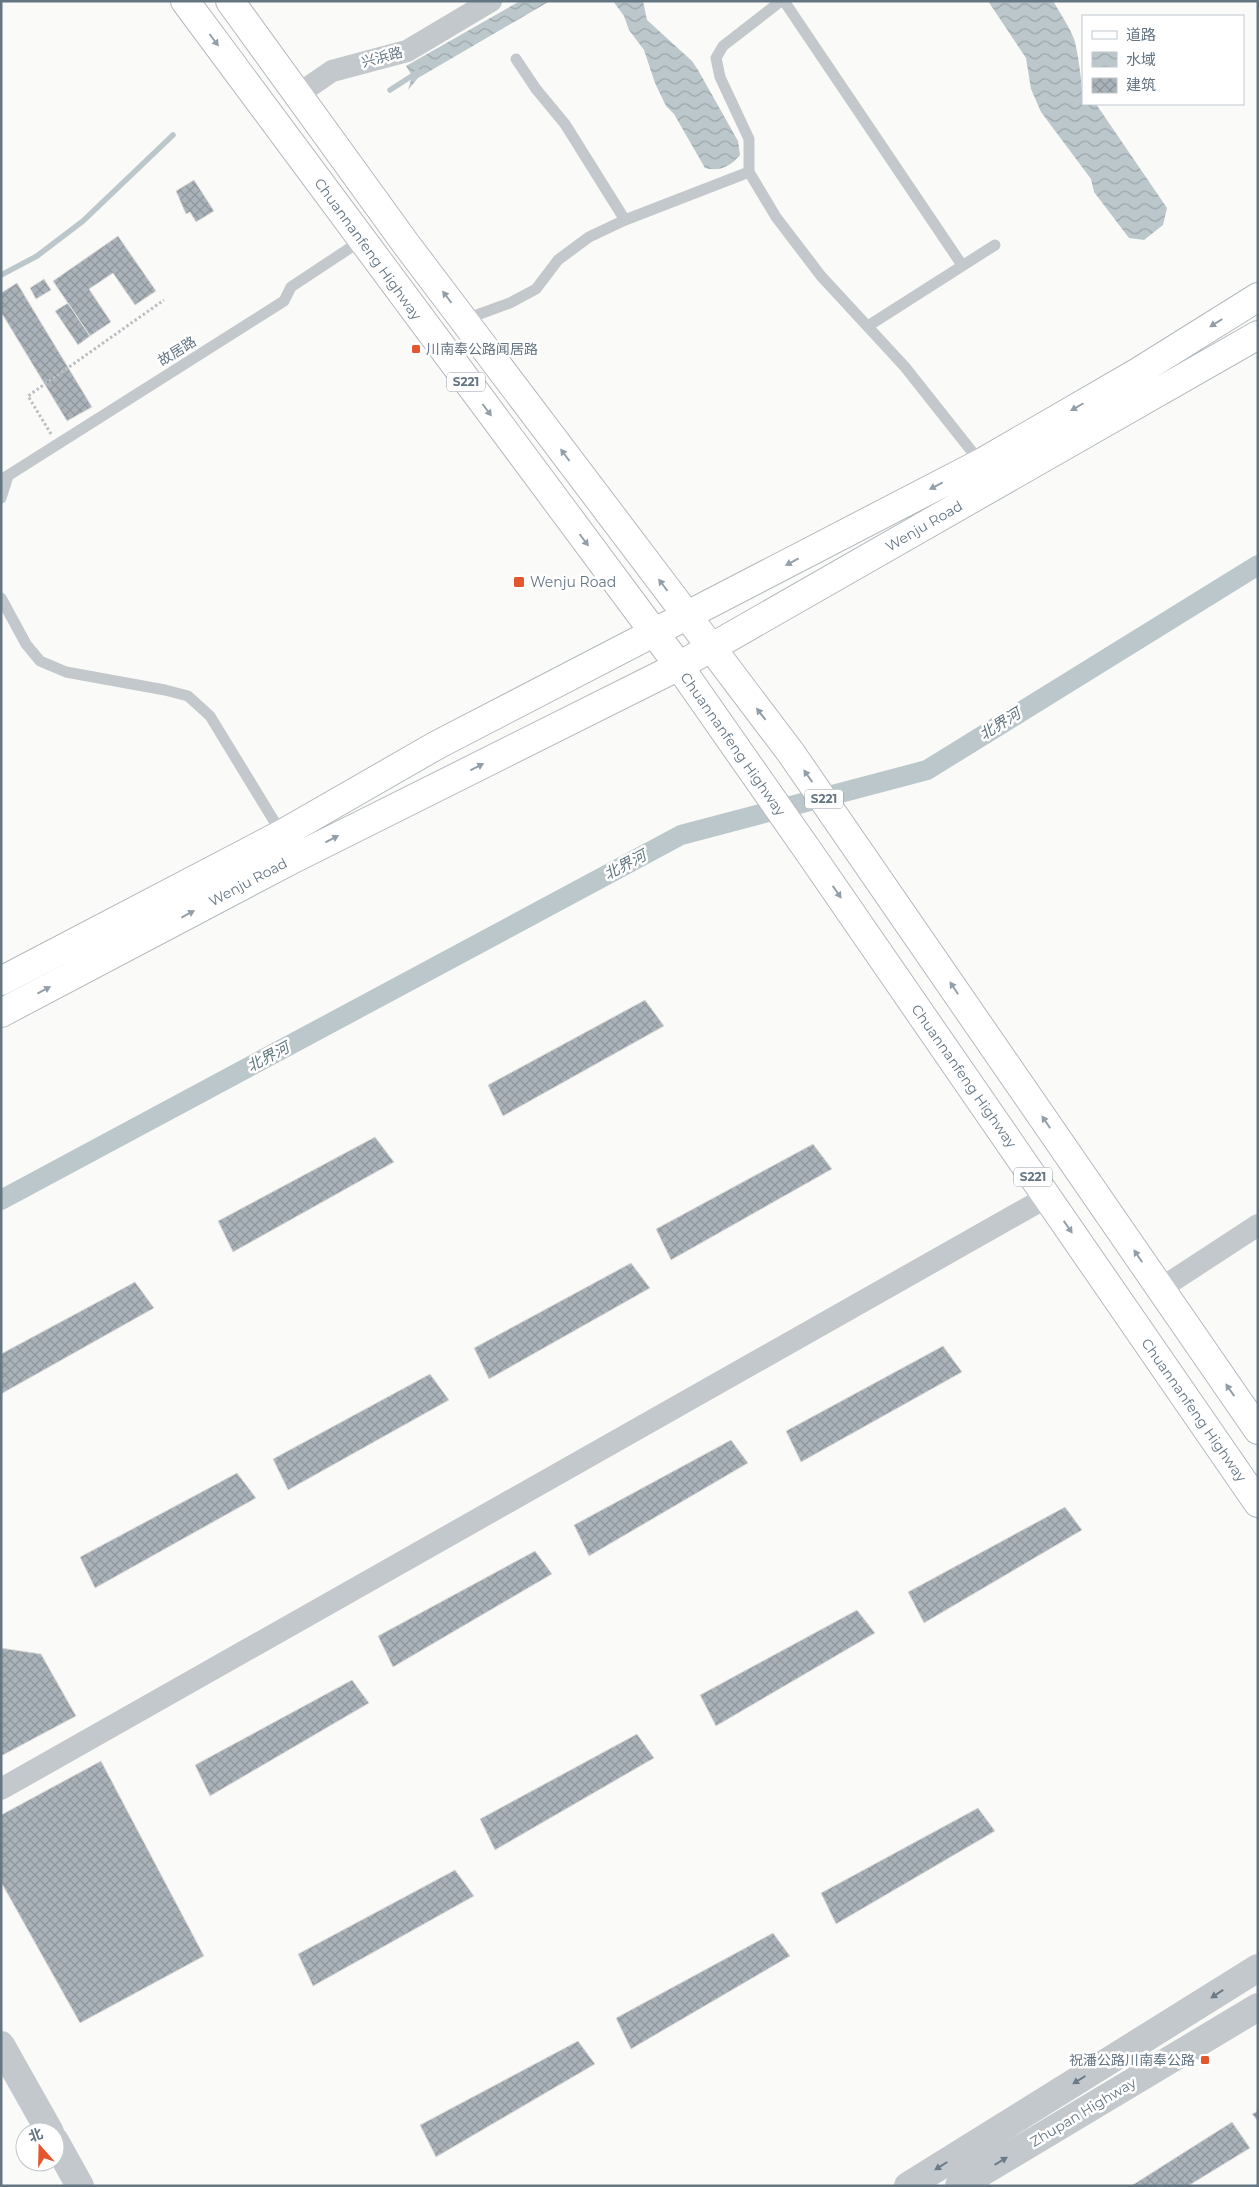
<svg xmlns="http://www.w3.org/2000/svg" width="1259" height="2187" viewBox="0 0 1259 2187" font-family="Montserrat,'Noto Sans SC',sans-serif">
	<defs>
		<pattern id="water-waves" width="16" height="10" patternUnits="userSpaceOnUse" patternTransform="scale(1.25)"><rect width="16" height="10" fill="#bbc7cb"/><path d="M0 5q4-4 8 0t8 0" fill="none" stroke="#9ca6aa"/></pattern>
		<pattern id="building-cross-hatch" width="8" height="8" patternUnits="userSpaceOnUse" patternTransform="scale(1.25)"><rect width="8" height="8" fill="#aab3b9"/><path d="M0 0l8 8M0 8l8-8" fill="none" stroke="#8e969c"/></pattern>
	</defs>
	<rect width="100%" height="100%" fill="#fafaf8"/>
	<!-- water -->
	<path fill="url(#water-waves)" d="M520 1H550L418 78 408 90 412 76 406 66Z
		M613 1H643L647 20 692 61 698 70 738 141 740 155C731 166 720 172 705 168L674 114 666 106 655 83 644 50 629 30 624 16Z
		M988 1H1053C1060 13 1069 26 1074 39 1078 50 1083 91 1083 104H1096L1167 208 1163 225 1144 240 1129 238 1094 192 1091 179 1041 112 1031 89 1026 58Z"/>
	<g fill="none" stroke-linecap="round" stroke-linejoin="round">
		<!-- stream -->
		<path stroke="#bbc7cb" stroke-width="5.5" d="M390 90 418 72
			M1 275 37 256 83 221 173 135"/>
		<!-- canal -->
		<path stroke="#bbc7cb" stroke-width="20" d="M1 1200 681 835 927 770 1258 565"/>
	</g>
	<!-- building -->
	<path fill="url(#building-cross-hatch)" stroke="#dcdcda" d="M194 180 214 211 196 222 190 212 186 214 176 191Z
		M118 236 156 291 135 305 113 273 89 289 111 322 90 336 53 281Z
		M44 279 51 290 36 299 30 288Z
		M17 283 92 407 67 421 1 312V293Z
		M68 303 90 336 78 345 55 311Z
		M645 1000 664 1026 503 1116 488 1085Z
		M375 1137 394 1162 233 1252 218 1221Z
		M813 1144 832 1169 671 1260 656 1229Z
		M631 1263 650 1288 489 1379 474 1348Z
		M135 1282 154 1308 1 1394V1354Z
		M943 1346 962 1372 801 1462 786 1431Z
		M430 1374 449 1400 288 1490 273 1459Z
		M731 1440 748 1463 589 1556 574 1525Z
		M237 1473 256 1498 95 1588 80 1557Z
		M1065 1507 1082 1530 924 1623 908 1592Z
		M535 1551 552 1574 393 1667 378 1636Z
		M857 1610 875 1633 716 1726 700 1695Z
		M1 1648 41 1654 76 1716 1 1756Z
		M352 1680 369 1703 210 1796 195 1765Z
		M637 1734 654 1758 495 1850 480 1819Z
		M101 1761 204 1956 80 2023 1 1882V1815Z
		M978 1808 995 1831 836 1924 821 1893Z
		M455 1870 474 1896 313 1986 298 1954Z
		M773 1933 790 1956 631 2049 616 2018Z
		M578 2041 595 2064 436 2157 420 2125Z
		M1258 2111V2121L1252 2114Z
		M1232 2122 1250 2148 1188 2186H1131Z"/>
	<g fill="none" stroke-linecap="round" stroke-linejoin="round">
		<defs>
			<path id="secondary" d="M1 981 282 834 437 745 981 463 1138 372 1258 297
				M1 1013 291 860 679 666 1258 335"/>
			<path id="primary" d="M185 1 679 666 809 852 1258 1503
				M230 1 406 244 791 753 1258 1430"/>
		</defs>
		<!-- secondary casing -->
		<use href="#secondary" stroke="#b3babf" stroke-width="30"/>
		<!-- primary casing -->
		<use href="#primary" stroke="#b5babe" stroke-width="30"/>
		<!-- path -->
		<path stroke="#bbbfc2" stroke-width="3" stroke-dasharray="2.5 2.5" stroke-linecap="butt" d="M51 434 28 396 164 300"/>
		<!-- service -->
		<path stroke="#c3c8cc" stroke-width="11" d="M784 1 962 265
			M516 59 536 89 565 124 625 220
			M749 172 776 217 821 276 905 367 981 463
			M463 320 510 303 536 289 558 260 589 237 625 220 749 172V139L720 77 716 58 723 46 781 1
			M868 326 995 245
			M1 480 284 301 291 287 362 240
			M1 498 8 476
			M1 598 26 644 40 661 66 672 165 690 188 696 210 716 282 834"/>
		<!-- minor -->
		<path stroke="#c3c8cc" stroke-width="22" d="M297 95 332 71 407 51 491 1
			M1160 1289 1258 1225
			M1 1789 1047 1197"/>
		<!-- tertiary -->
		<path stroke="#c3c8cc" stroke-width="28" d="M1 2045 50 2132
			M55 2141 80 2186
			M908 2186 1258 1968
			M959 2186 1258 2007"/>
		<!-- secondary -->
		<use href="#secondary" stroke="#fff" stroke-width="28"/>
		<!-- primary -->
		<use href="#primary" stroke="#fff" stroke-width="28"/>
	</g>
	<!-- one-way arrows -->
	<defs><path id="oneway-solid" d="M-6-.8H1V-3.2L6.5 0L1 3.2V.8H-6Z" transform="scale(1.25)"/></defs>
	<g fill="#939fa8">
		<use href="#oneway-solid" transform="translate(214 40) rotate(53)"/>
		<use href="#oneway-solid" transform="translate(447 297) rotate(-127)"/>
		<use href="#oneway-solid" transform="translate(1216 323) rotate(148)"/>
		<use href="#oneway-solid" transform="translate(1077 407) rotate(150)"/>
		<use href="#oneway-solid" transform="translate(487 410) rotate(53)"/>
		<use href="#oneway-solid" transform="translate(565 455) rotate(-127)"/>
		<use href="#oneway-solid" transform="translate(936 486) rotate(152)"/>
		<use href="#oneway-solid" transform="translate(584 540) rotate(53)"/>
		<use href="#oneway-solid" transform="translate(792 562) rotate(152)"/>
		<use href="#oneway-solid" transform="translate(663 585) rotate(-127)"/>
		<use href="#oneway-solid" transform="translate(761 714) rotate(-128)"/>
		<use href="#oneway-solid" transform="translate(477 767) rotate(-27)"/>
		<use href="#oneway-solid" transform="translate(808 776) rotate(-125)"/>
		<use href="#oneway-solid" transform="translate(332 839) rotate(-27)"/>
		<use href="#oneway-solid" transform="translate(837 892) rotate(55)"/>
		<use href="#oneway-solid" transform="translate(188 914) rotate(-28)"/>
		<use href="#oneway-solid" transform="translate(954 988) rotate(-124)"/>
		<use href="#oneway-solid" transform="translate(44 990) rotate(-28)"/>
		<use href="#oneway-solid" transform="translate(1046 1122) rotate(-124)"/>
		<use href="#oneway-solid" transform="translate(1068 1227) rotate(55)"/>
		<use href="#oneway-solid" transform="translate(1138 1256) rotate(-124)"/>
		<use href="#oneway-solid" transform="translate(1230 1390) rotate(-125)"/>
	</g>
	<g fill="#6a7a87">
		<use href="#oneway-solid" transform="translate(1217 1994) rotate(147)"/>
		<use href="#oneway-solid" transform="translate(1079 2080) rotate(148)"/>
		<use href="#oneway-solid" transform="translate(1001 2161) rotate(-31)"/>
		<use href="#oneway-solid" transform="translate(941 2166) rotate(148)"/>
	</g>
	<!-- markers -->
	<g fill="#e4572e" stroke="#fff" stroke-width="2">
		<rect x="411" y="344" width="10" height="10" rx="2.5"/>
		<rect x="513" y="576" width="12" height="12" rx="2.5"/>
		<rect x="1200" y="2055" width="10" height="10" rx="2.5"/>
	</g>
	<g text-anchor="middle" stroke-width="5" stroke-linejoin="round" paint-order="stroke">
		<!-- shield labels -->
		<g fill="#fff" stroke="#939fa8" stroke-width="1">
			<rect x="447" y="372.5" width="38" height="19" rx="4"/>
			<rect x="805" y="789.5" width="38" height="19" rx="4"/>
			<rect x="1014" y="1167.5" width="38" height="19" rx="4"/>
		</g>
		<g font-size="12" font-weight="bold" fill="#657683">
			<text x="466" y="386">S221</text>
			<text x="824" y="803">S221</text>
			<text x="1033" y="1181">S221</text>
		</g>
		<!-- street labels -->
		<g font-size="14" fill="#657683" stroke="#fff">
			<text transform="translate(382 57) rotate(-15)" y="5">兴浜路</text>
			<text transform="translate(368 249) rotate(54)" y="5">Chuannanfeng Highway</text>
			<text transform="translate(177 351) rotate(-32)" y="5">故居路</text>
			<text transform="translate(924 526) rotate(-30)" y="5">Wenju Road</text>
			<text transform="translate(733 744) rotate(55)" y="5">Chuannanfeng Highway</text>
			<text transform="translate(248 882) rotate(-28)" y="5">Wenju Road</text>
			<text transform="translate(964 1076) rotate(55)" y="5">Chuannanfeng Highway</text>
			<text transform="translate(1194 1410) rotate(55)" y="5">Chuannanfeng Highway</text>
			<text transform="translate(1083 2112) rotate(-31)" y="5">Zhupan Highway</text>
		</g>
		<!-- poi labels -->
		<g font-size="14" fill="#657683" stroke="#fff" text-anchor="start">
			<text x="426" y="354">川南奉公路闻居路</text>
			<text x="530" y="587">Wenju Road</text>
			<text x="1195" y="2065" text-anchor="end">祝潘公路川南奉公路</text>
		</g>
		<!-- water labels -->
		<g font-size="15" font-style="italic" fill="#60757c" stroke="#fff">
			<text transform="translate(1000 724) rotate(-32)" y="5">北界河</text>
			<text transform="translate(625 865) rotate(-28)" y="5">北界河</text>
			<text transform="translate(268 1057) rotate(-28)" y="5">北界河</text>
		</g>
	</g>
	<!-- border -->
	<rect width="1259" height="2187" fill="none" stroke="#657683" stroke-width="5"/>
	<!-- legend -->
	<rect x="1082" y="15" width="162" height="90" fill="#ffffff" stroke="#c1c8cd"/>
	<rect x="1092" y="31" width="25" height="8" fill="#ffffff" stroke="#c1c8cd"/>
	<text x="1126" y="40" font-size="15" fill="#657683">道路</text>
	<rect x="1092" y="52" width="25" height="15" fill="url(#water-waves)" stroke="#c1c8cd"/>
	<text x="1126" y="65" font-size="15" fill="#657683">水域</text>
	<rect x="1092" y="78" width="25" height="15" fill="url(#building-cross-hatch)" stroke="#c1c8cd"/>
	<text x="1126" y="90" font-size="15" fill="#657683">建筑</text>
	<!-- north arrow -->
	<g transform="translate(40 2147) rotate(340)"><circle r="24" fill="#ffffff" stroke="#c1c8cd"/>
	<path d="M0-4L9 19L0 12L-9 19Z" fill="#e4572e"/>
	<text y="-8" font-size="14" font-weight="bold" text-anchor="middle" fill="#657683">北</text>
	</g>
</svg>
